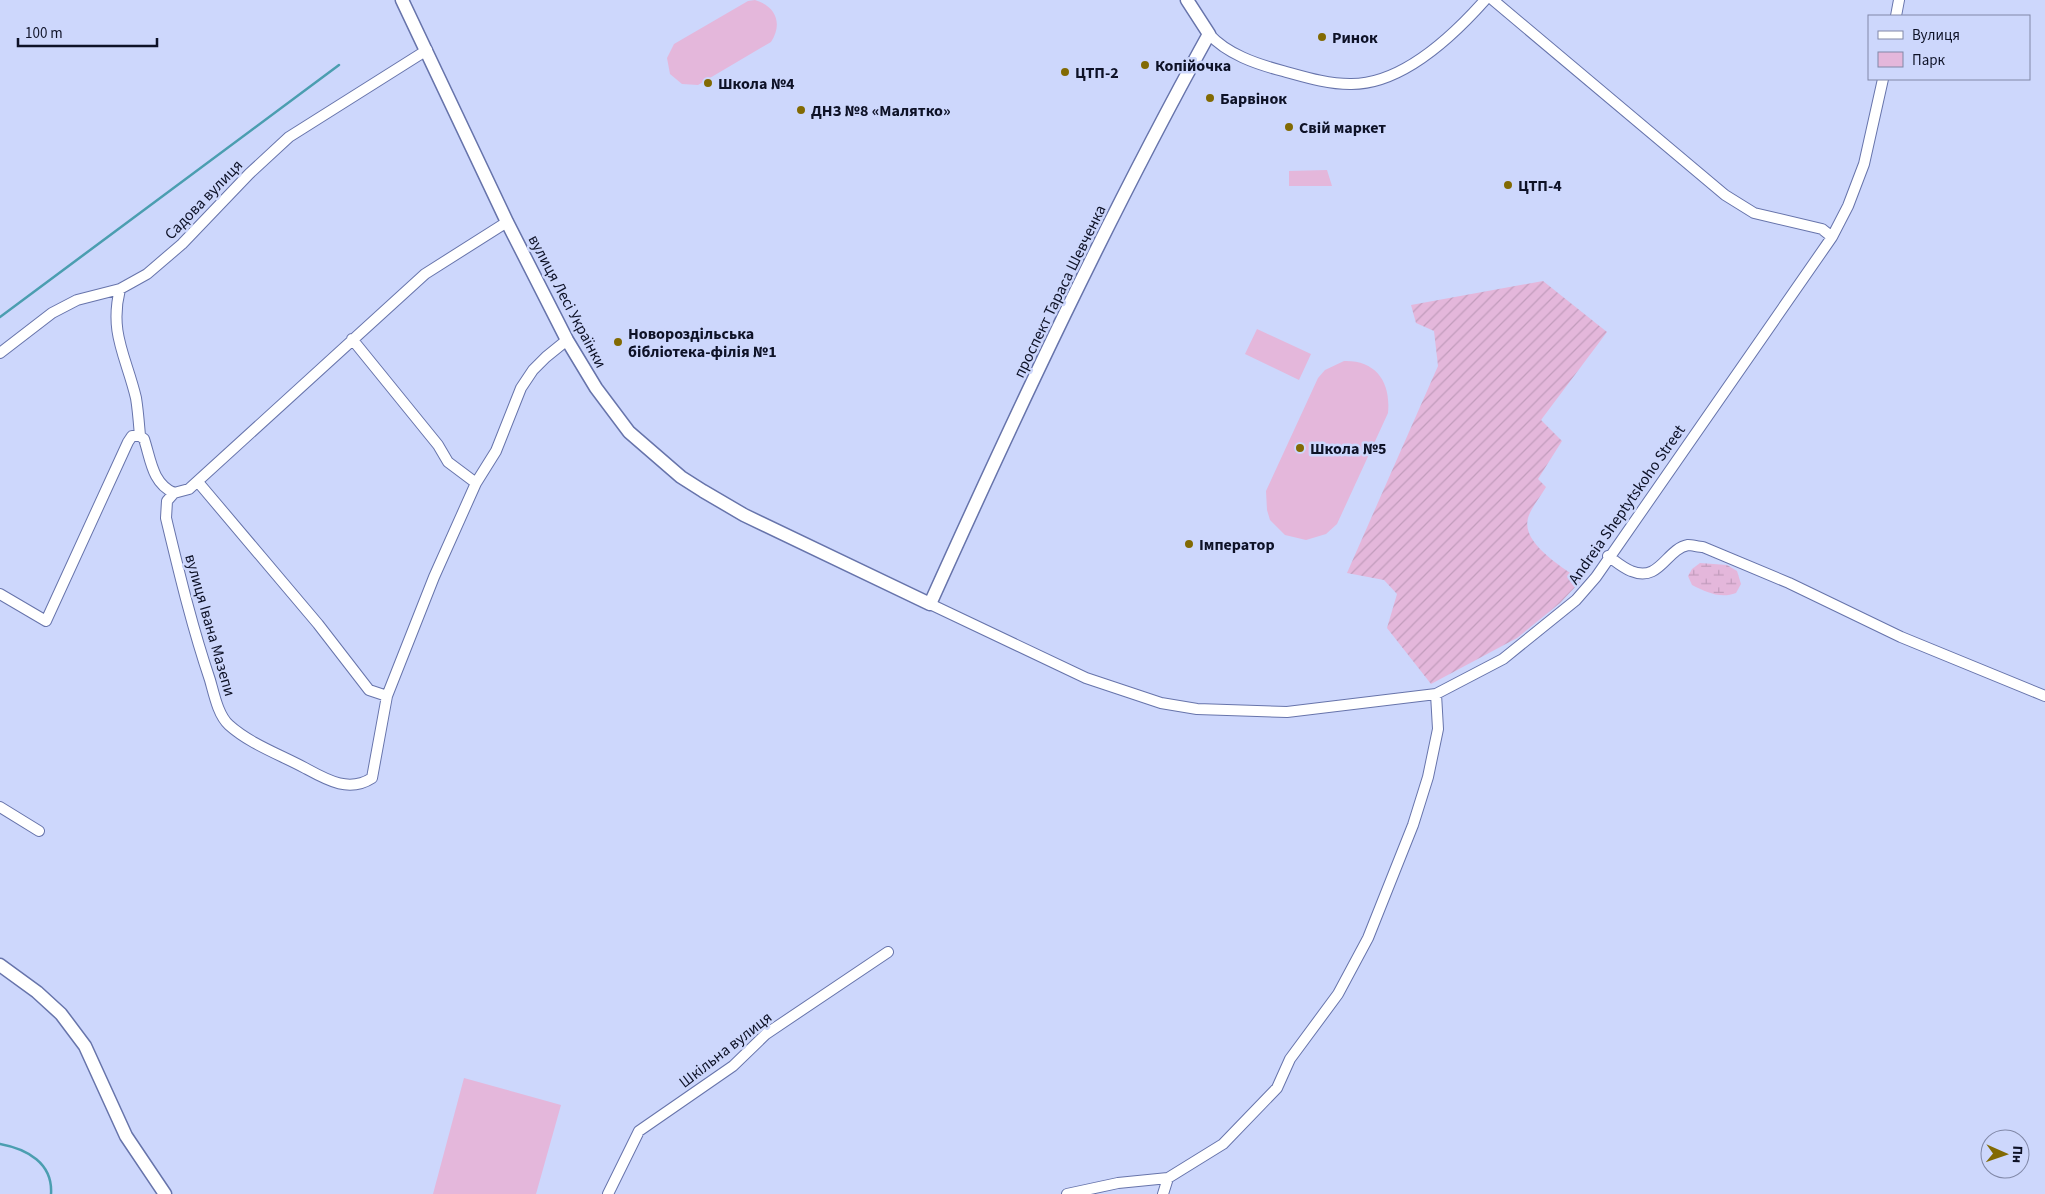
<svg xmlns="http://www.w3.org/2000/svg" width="2045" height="1194" viewBox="0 0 2045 1194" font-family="'Source Sans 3',sans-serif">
	<defs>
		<pattern id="wetland-marsh" width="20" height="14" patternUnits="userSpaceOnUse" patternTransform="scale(1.25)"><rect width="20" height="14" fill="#e4b7db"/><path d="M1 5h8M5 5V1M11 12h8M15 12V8" fill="none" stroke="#c29cbc"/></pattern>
		<pattern id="garden-furrows" width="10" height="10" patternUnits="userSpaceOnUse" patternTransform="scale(1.25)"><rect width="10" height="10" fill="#e4b7db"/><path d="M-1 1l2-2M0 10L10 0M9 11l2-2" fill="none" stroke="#c29cbc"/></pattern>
	</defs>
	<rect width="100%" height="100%" fill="#cdd7fc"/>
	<!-- green -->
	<path fill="#e4b7db" d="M755 0C776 6 783 24 771 42L698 85 682 84 670 74 667 58 674 44 748 1Z
		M1327 170 1332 186H1289V171Z
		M1257 329 1311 354 1299 380 1245 354Z
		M1344 361C1376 360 1391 382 1388 413L1337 524 1326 534 1306 540 1285 535 1270 520 1267 510 1266 491 1318 378 1325 370Z
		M464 1078 561 1105 536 1194H433Z"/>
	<!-- wetland -->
	<path fill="url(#wetland-marsh)" d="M1700 563 1727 565 1737 571 1741 584 1736 593C1720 599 1706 592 1692 585L1688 576 1692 569Z"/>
	<!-- garden -->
	<path fill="url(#garden-furrows)" d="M1543 281 1607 332 1541 420 1562 441 1538 479 1546 487C1540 497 1531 508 1528 518 1521 544 1563 567 1581 581L1560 603 1517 638 1431 684 1387 628 1397 594 1384 580 1347 573 1438 366 1434 331 1416 323 1411 305Z"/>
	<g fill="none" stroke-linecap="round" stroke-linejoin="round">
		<!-- stream -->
		<path stroke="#4b9eb0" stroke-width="2.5" d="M0 317 339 65
			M0 1144C27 1149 53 1163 51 1194"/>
		<defs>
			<path id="minor" d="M1493 0 1725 195 1754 213 1822 229 1832 237
				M1896 16 1899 0
				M1209 34C1227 54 1256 64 1283 71 1305 77 1327 84 1350 84 1402 85 1453 36 1485 0
				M352 339 438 445 448 462 476 483
				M0 353 52 313 77 300 120 289 147 274 182 244 249 174 289 137 427 50
				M140 436 144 439C151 460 152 483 174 493L189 489 425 274 507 222
				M198 482 318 624 369 690 387 696
				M174 493 167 501 166 518C179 572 192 627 210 680 214 694 218 715 229 725 250 744 281 755 305 768 327 780 349 793 372 778L387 696 434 577 476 483 496 451 521 388 533 370 546 357 567 340
				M1608 556C1615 561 1623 568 1631 571 1660 583 1666 549 1688 545 1692 545 1699 547 1703 547L1789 583 1901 637 2045 696
				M0 594 46 621 128 442 132 436H140C139 424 138 410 136 398 126 356 109 333 120 289
				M930 604 1086 678 1161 703 1197 709 1287 712 1436 694 1503 659 1576 600 1596 577 1832 237 1848 206 1864 164 1883 79
				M0 807 39 831
				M608 1194 639 1131 733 1066 766 1034 888 952
				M1067 1194 1118 1183 1168 1178 1223 1144 1277 1088 1290 1059 1338 994 1368 938 1413 825 1428 777 1438 729 1436 694
				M1163 1194 1168 1178"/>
			<path id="tertiary" d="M402 0 507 222 567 340 596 388 629 432 681 477 703 491 744 515 930 604C1017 411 1107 219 1209 34L1187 0
				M0 965 37 992 61 1014 85 1046 126 1136 165 1194"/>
		</defs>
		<!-- minor casing -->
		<use href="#minor" stroke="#6774ab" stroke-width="12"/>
		<!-- tertiary casing -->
		<use href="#tertiary" stroke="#6774ab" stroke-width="15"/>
		<!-- minor -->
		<use href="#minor" stroke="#fff" stroke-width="10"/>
		<!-- tertiary -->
		<use href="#tertiary" stroke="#fff" stroke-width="12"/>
	</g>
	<!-- markers -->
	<g fill="#826a03" stroke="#cdd7fc" stroke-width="2">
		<circle cx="1322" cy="37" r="5"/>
		<circle cx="1145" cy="65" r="5"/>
		<circle cx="1065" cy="72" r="5"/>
		<circle cx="708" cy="83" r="5"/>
		<circle cx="1210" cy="98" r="5"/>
		<circle cx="801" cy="110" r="5"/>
		<circle cx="1289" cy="127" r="5"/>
		<circle cx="1508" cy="185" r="5"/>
		<circle cx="618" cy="342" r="5"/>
		<circle cx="1300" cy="448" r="5"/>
		<circle cx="1189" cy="544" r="5"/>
	</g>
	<g text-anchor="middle" stroke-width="5" stroke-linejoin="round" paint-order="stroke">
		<!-- poi labels -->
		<g font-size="16" font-weight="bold" fill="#0e1227" stroke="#cdd7fc" text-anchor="start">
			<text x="1332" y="43">Ринок</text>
			<text x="1155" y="71">Копійочка</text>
			<text x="1075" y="78">ЦТП-2</text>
			<text x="718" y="89">Школа №4</text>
			<text x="1220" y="104">Барвінок</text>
			<text x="811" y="116">ДНЗ №8 «Малятко»</text>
			<text x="1299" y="133">Свiй маркет</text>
			<text x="1518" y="191">ЦТП-4</text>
			<text x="628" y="339">Новороздільська<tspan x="628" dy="18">бібліотека-філія №1</tspan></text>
			<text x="1310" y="454">Школа №5</text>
			<text x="1199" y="550">Імператор</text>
		</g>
		<!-- street labels -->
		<g font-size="16" fill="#0e1227" stroke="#cdd7fc">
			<text transform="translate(203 199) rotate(-46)" y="6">Садова вулиця</text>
			<text transform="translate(1059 291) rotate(-64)" y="6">проспект Тараса Шевченка</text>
			<text transform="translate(568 301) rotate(62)" y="6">вулиця Лесі Українки</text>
			<text transform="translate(1626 504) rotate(-55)" y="6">Andreia Sheptytskoho Street</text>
			<text transform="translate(211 625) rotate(74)" y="6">вулиця Івана Мазепи</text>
			<text transform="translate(725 1049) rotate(-38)" y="6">Шкільна вулиця</text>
		</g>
	</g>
	<!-- legend -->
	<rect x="1868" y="15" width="162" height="65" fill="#cdd7fc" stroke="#8188a7"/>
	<rect x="1878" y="31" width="25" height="8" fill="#ffffff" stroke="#8188a7"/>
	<text x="1912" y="40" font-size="15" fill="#0e1227">Вулиця</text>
	<rect x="1878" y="52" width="25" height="15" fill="#e4b7db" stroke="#8188a7"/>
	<text x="1912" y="65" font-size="15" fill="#0e1227">Парк</text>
	<!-- north arrow -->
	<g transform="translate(2005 1154) rotate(92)"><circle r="24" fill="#cdd7fc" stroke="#8188a7"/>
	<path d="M0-4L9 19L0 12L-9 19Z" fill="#826a03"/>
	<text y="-8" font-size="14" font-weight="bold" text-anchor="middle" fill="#0e1227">Пн</text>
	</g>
	<!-- scale -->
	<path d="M18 38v8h139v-8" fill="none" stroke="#0e1227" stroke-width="2.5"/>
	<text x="25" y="38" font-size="15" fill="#0e1227" stroke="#cdd7fc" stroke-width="4" paint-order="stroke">100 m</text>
</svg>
